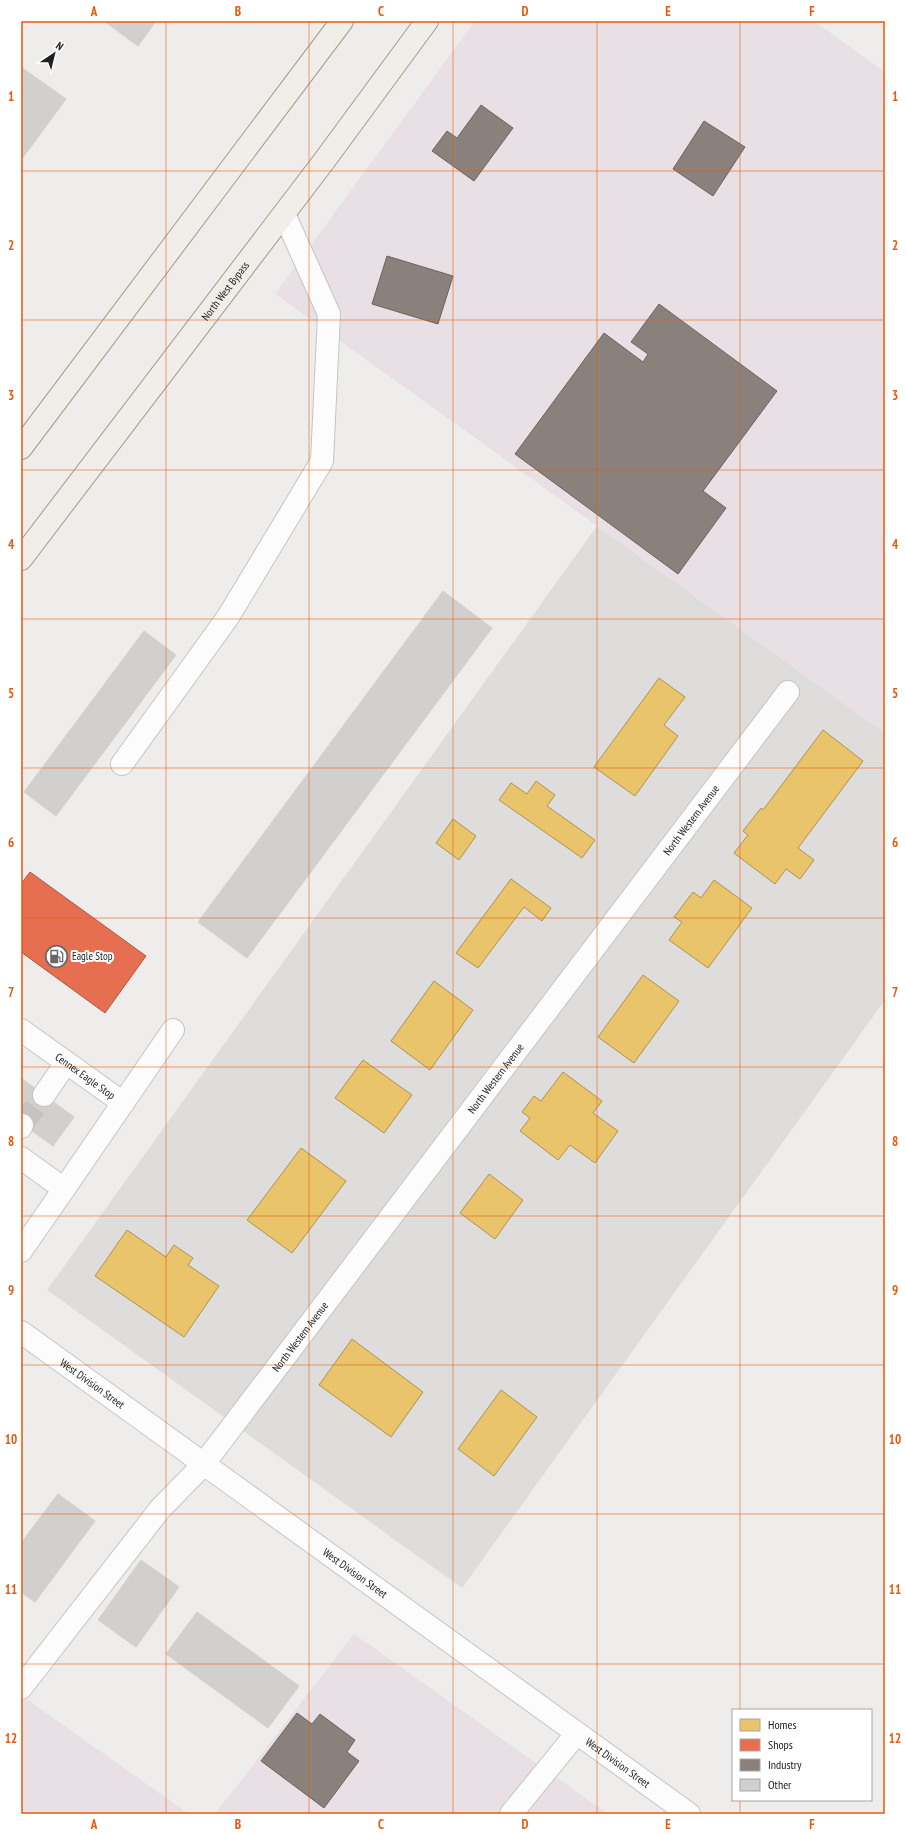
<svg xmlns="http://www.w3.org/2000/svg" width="906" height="1835" viewBox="0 0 906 1835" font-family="'PT Sans Narrow',sans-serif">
	<rect width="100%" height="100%" fill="#efedeb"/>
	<!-- residential -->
	<path fill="#dedddc" d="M597 526 885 733V1000L462 1588 47 1290Z"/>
	<!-- industrial -->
	<path fill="#e8e0e4" d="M475 21H814L885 72V733L275 294Z
		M354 1634 608 1814H215Z
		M21 1695 189 1814H21Z"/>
	<!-- homes -->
	<path fill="#e9c46a" stroke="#ad9354" d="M659 678 685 697 664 725 678 736 635 796 594 767Z
		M823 730 863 761 798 848 814 860 800 879 786 869 775 884 734 853 748 835 743 831 761 808 763 810Z
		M536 781 555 795 547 806 595 840 582 858 499 800 511 783 527 794Z
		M453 819 476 836 459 860 436 843Z
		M511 879 551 908 542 921 524 907 478 968 456 953Z
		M714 880 752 908 708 968 669 940 682 922 674 917 693 892 701 898Z
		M643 975 679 1001 634 1063 598 1037Z
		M434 981 473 1010 430 1070 391 1041Z
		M363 1060 412 1095 384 1133 335 1098Z
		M563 1072 602 1101 593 1113 618 1131 595 1163 570 1145 558 1160 520 1131 530 1118 522 1112 534 1096 541 1101Z
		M301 1148 346 1181 292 1253 247 1220Z
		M489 1174 523 1200 495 1239 460 1213Z
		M127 1230 166 1257 174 1245 193 1258 188 1265 219 1286 184 1337 95 1276Z
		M352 1339 423 1392 391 1437 319 1385Z
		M501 1390 537 1417 494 1476 458 1449Z"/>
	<!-- shops -->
	<path fill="#e76f51" stroke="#ac5843" d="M30 872 146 956 105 1013 21 952V884Z"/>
	<!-- industry -->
	<path fill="#8a817c" stroke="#6a6461" d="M481 105 513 128 474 181 432 151 447 131 457 138Z
		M704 121 745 147 713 196 673 169Z
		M387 256 453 276 438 324 372 304Z
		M659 304 777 391 703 491 726 508 678 574 515 454 604 333 643 362 648 354 631 342Z
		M297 1713 312 1724 320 1714 355 1740 347 1752 359 1761 324 1808 261 1761Z"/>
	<!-- building -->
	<path fill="#d2d0ce" stroke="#d2cfcc" d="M104 21H156L138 46Z
		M21 67 66 99 21 160Z
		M443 591 492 628 247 958 198 922Z
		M144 631 176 655 56 816 24 792Z
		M21 1078 74 1117 53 1146 21 1123Z
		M58 1494 95 1521 35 1602 21 1592V1543Z
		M141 1560 179 1587 136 1647 98 1620Z
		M197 1612 299 1686 268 1728 166 1654Z"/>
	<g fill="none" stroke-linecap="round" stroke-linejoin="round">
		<!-- minor-tunnel -->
		<path stroke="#c6c4c3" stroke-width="22" stroke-dasharray="22 11" stroke-linecap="butt" d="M22 1125 44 1095"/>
		<defs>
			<g id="minor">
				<path d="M122 764 228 617 322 461 329 314 284 214"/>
				<path id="s1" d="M21 1030 123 1103 64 1189"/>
				<path d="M44 1095 66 1063"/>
				<path d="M123 1103 173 1030"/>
				<path d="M21 1127 22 1125"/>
				<path d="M21 1158 64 1189 21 1251"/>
				<path id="s2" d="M21 1332 689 1814"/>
				<path id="s3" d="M21 1688 160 1509 203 1465 788 692"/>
				<path d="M511 1814 577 1733"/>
			</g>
			<g id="major">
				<path d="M21 448 342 21"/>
				<path id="s4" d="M21 559 324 161 427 21"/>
			</g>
		</defs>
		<!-- minor casing -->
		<use href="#minor" stroke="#c6c5c4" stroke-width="24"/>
		<!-- major casing -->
		<use href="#major" stroke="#a49b89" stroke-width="24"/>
		<!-- minor -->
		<use href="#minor" stroke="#fdfcfc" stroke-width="22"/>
		<!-- major -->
		<use href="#major" stroke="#f1ede8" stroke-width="22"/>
	</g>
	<!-- grid -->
	<path fill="none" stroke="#e8590c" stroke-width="1" stroke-opacity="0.55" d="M166 21V1814M309 21V1814M453 21V1814M597 21V1814M740 21V1710M21 171H885M21 320H885M21 470H885M21 619H885M21 768H885M21 918H885M21 1067H885M21 1216H885M21 1365H885M21 1514H885M21 1664H885M740 1800V1814"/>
	<!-- icons -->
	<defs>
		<symbol id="fuel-ring" viewBox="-11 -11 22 22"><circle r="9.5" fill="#fff" stroke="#696868" stroke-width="1.5"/><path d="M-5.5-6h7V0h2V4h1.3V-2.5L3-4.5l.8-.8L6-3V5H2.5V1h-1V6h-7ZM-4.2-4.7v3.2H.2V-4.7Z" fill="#696868"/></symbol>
	</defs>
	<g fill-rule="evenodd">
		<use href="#fuel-ring" x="44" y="944" width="25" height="25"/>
	</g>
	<g text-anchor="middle" stroke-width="4" stroke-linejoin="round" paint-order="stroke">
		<!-- street labels -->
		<g font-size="11" fill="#212121" stroke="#fff">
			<text dy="4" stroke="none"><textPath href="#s4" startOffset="337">North West Bypass</textPath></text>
			<text dy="4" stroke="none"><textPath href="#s3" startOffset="1097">North Western Avenue</textPath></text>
			<text dy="4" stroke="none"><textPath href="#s1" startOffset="79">Cennex Eagle Stop</textPath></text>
			<text dy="4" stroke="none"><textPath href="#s3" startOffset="773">North Western Avenue</textPath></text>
			<text dy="4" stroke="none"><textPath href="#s3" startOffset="449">North Western Avenue</textPath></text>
			<text dy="4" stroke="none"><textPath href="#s2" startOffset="88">West Division Street</textPath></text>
			<text dy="4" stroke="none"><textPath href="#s2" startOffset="412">West Division Street</textPath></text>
			<text dy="4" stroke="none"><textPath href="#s2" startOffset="736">West Division Street</textPath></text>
		</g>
		<!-- poi labels -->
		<g font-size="11" fill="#212121" stroke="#fff" text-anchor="start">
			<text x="72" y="960">Eagle Stop</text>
		</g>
	</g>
	<!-- border -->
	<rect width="906" height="1835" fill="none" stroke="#ffffff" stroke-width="44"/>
	<!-- legend -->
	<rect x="732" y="1709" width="140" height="92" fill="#ffffff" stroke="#a6a6a6"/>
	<rect x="740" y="1719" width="20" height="12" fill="#e9c46a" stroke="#a6a6a6"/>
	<text x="768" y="1729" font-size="12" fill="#212121">Homes</text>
	<rect x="740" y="1739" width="20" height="12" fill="#e76f51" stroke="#a6a6a6"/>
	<text x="768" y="1749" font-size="12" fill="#212121">Shops</text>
	<rect x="740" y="1759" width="20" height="12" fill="#8a817c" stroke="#a6a6a6"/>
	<text x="768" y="1769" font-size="12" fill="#212121">Industry</text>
	<rect x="740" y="1779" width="20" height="12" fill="#d2d0ce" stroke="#a6a6a6"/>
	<text x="768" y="1789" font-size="12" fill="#212121">Other</text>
	<!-- north arrow -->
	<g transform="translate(54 54) rotate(35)" stroke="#ffffff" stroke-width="3" paint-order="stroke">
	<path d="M0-3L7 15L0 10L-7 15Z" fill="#212121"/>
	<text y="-6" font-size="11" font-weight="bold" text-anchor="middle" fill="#212121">N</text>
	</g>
	<rect x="22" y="22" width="862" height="1791" fill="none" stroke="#e8590c" stroke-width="1.5"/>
	<g font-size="13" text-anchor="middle" font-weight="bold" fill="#e8590c">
		<text x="94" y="16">A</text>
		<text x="238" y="16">B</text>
		<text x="381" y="16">C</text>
		<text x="525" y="16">D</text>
		<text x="668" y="16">E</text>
		<text x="812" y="16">F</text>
		<text x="11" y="101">1</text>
		<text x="895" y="101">1</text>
		<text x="11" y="250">2</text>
		<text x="895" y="250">2</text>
		<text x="11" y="400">3</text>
		<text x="895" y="400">3</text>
		<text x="11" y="549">4</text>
		<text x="895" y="549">4</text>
		<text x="11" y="698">5</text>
		<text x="895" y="698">5</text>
		<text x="11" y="847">6</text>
		<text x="895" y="847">6</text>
		<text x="11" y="997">7</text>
		<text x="895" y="997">7</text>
		<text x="11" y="1146">8</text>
		<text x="895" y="1146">8</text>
		<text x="11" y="1295">9</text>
		<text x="895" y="1295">9</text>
		<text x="11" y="1444">10</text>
		<text x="895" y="1444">10</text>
		<text x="11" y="1594">11</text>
		<text x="895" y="1594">11</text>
		<text x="11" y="1743">12</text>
		<text x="895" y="1743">12</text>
		<text x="94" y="1829">A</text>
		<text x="238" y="1829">B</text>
		<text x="381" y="1829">C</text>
		<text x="525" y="1829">D</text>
		<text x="668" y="1829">E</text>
		<text x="812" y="1829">F</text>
	</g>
</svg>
